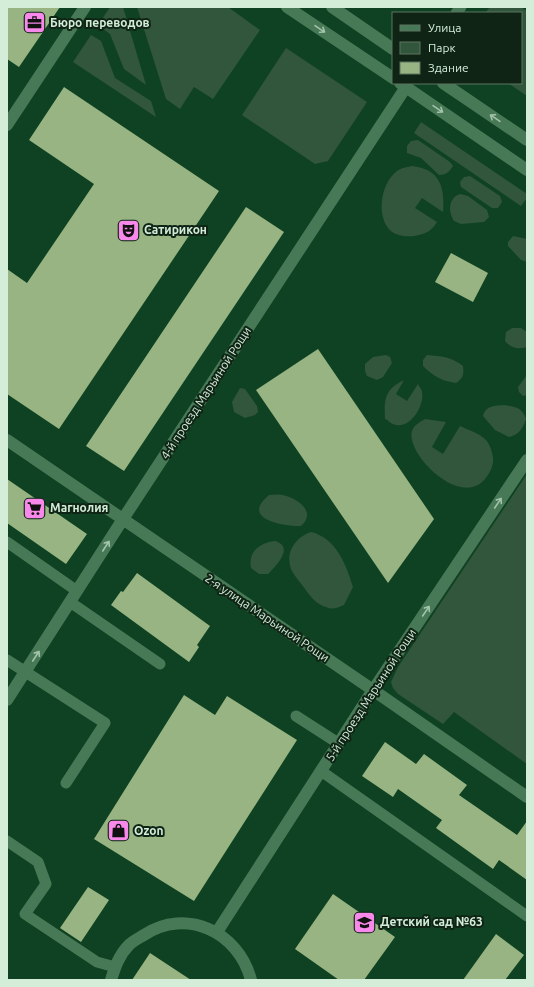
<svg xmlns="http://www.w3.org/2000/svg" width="534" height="987" viewBox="0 0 534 987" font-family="Ubuntu,sans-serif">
	<rect width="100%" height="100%" fill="#0f4222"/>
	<!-- green -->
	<path fill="#31563c" d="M110 7H123L146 85 124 69 110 34 98 25Z
		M137 7H228L260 30 213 99 194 87 180 109 166 99Z
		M490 7H521L527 11V96L508 83H521V13H485Z
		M91 35 101 41 115 78 151 101 156 117 73 62Z
		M286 48 367 102 328 161 315 164 242 115Z
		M421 122 527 194V198L521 206 414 133Z
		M418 140 450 162 453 166C449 172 446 175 439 175L421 158 407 153V146L411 141Z
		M412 166C440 169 445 187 443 212L422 198 415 208 437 222C435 225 432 229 429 231 418 238 396 239 388 228 376 212 382 182 397 171 401 168 408 167 412 166Z
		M470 176 500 196 502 202 498 208H492L461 187 460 182 464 177Z
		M460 194 468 196 487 210 489 217 484 222 461 224 454 221C448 212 448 198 460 194Z
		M513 236 527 239V262L521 260 508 246V242Z
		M512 328H521L527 332V347C518 350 511 348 505 341L506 332Z
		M386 355 390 357 392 363 383 377 377 380 367 376 365 371V364L373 357Z
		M427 355C441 356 452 357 463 366 464 375 463 378 456 383 442 381 433 376 423 366V360Z
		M527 375V395L523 396 519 392 518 387Z
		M404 380 396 394 407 401 418 384C419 387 422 389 422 392 425 406 409 431 393 424 390 423 388 420 385 419 384 399 385 389 404 380Z
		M240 388 245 389 257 406 258 412 255 415 245 418 234 412 232 402Z
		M504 405C516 407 522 407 526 419 523 428 519 435 509 437L495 430 483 416C486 405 495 406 504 405Z
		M425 419 446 422 432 447 443 454 460 426C479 435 489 435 493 457 494 465 490 473 485 479 460 509 405 453 412 431 414 425 420 422 425 419Z
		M527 474V764L454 712 443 724 398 694 393 688 391 682 398 667Z
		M269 495C273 495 278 494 282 495 298 498 317 512 301 526 282 526 240 519 269 495Z
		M311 532C336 538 346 564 353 587L344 605C337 608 333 610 326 607 317 605 310 596 305 589 301 583 295 577 292 571 284 554 295 537 311 532Z
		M275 541C295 547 276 566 268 574H259L251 568C248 552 259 543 275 541Z"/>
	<!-- building -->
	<path fill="#97b482" d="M7 7H60L19 67 7 59Z
		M64 87 219 191 59 429 7 394V269L27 283 94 184 29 140Z
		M246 207 284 232 124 471 86 446Z
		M451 253 488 273 473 302 435 282Z
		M318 349 434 519 388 583 256 390Z
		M7 479 87 534 66 564 7 523Z
		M137 573 210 626 197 645 199 647 189 662 111 605 121 591 123 592Z
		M184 695 215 715 227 696 297 740 194 901 94 839Z
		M385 742 416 764 424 754 467 785 459 795 517 835 527 821V880L499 860 493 869 436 828 442 820 398 789 393 797 362 776Z
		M88 887 109 900 81 942 60 928Z
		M333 894 395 937 364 980H339L295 949Z
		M496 934 524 955 505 980H463Z
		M150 953 191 980H132Z"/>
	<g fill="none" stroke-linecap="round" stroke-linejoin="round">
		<!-- lane -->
		<path stroke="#487956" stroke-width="11" d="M456 13 461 7
			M7 542 77 591
			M70 602 160 664
			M7 660 105 723 66 783
			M296 716 338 743
			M321 771 527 916
			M7 841 38 862 46 884 25 914 97 962 115 967"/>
		<!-- street -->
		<path stroke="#487956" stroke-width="12" d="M7 125 85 7
			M123 519 406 87
			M217 932 373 690 527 797
			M111 980C115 967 119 955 129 945 133 941 139 938 144 935 186 907 239 932 251 980"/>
		<!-- secondary -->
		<path stroke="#487956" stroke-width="12" d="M287 7 393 78
			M332 7 393 49
			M400 83 527 170
			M443 83 527 140
			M7 440 373 690 527 460
			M7 700 123 519"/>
	</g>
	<!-- one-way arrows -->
	<defs><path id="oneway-shaft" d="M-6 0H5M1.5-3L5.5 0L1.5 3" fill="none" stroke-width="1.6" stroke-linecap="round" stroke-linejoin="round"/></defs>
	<g stroke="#a2c4ab">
		<use href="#oneway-shaft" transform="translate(320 29) rotate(34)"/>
		<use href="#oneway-shaft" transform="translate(438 109) rotate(34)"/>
		<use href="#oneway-shaft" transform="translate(495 118) rotate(-146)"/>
		<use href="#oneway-shaft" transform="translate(498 503) rotate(-56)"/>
		<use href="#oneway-shaft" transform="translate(106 546) rotate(-57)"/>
		<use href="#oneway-shaft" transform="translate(426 611) rotate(-56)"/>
		<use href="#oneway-shaft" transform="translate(36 656) rotate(-57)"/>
	</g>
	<!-- icons -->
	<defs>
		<symbol id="office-square" viewBox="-11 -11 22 22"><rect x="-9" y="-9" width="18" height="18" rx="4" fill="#f888ea" stroke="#0f2415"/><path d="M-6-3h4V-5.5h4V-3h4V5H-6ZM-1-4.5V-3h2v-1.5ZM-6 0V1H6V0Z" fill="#111"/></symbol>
		<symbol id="theatre-square" viewBox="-11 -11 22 22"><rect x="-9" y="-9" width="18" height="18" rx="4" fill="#f888ea" stroke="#0f2415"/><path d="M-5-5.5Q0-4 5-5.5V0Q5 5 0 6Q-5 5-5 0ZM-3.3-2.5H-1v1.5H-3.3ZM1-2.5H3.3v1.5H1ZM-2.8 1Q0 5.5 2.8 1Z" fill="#111"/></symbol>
		<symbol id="supermarket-square" viewBox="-11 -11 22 22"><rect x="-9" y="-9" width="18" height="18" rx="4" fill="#f888ea" stroke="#0f2415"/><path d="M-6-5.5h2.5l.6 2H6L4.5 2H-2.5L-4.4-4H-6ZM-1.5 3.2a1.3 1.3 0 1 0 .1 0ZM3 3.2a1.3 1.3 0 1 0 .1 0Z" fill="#111"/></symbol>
		<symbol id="shop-square" viewBox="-11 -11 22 22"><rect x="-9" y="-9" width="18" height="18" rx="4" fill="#f888ea" stroke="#0f2415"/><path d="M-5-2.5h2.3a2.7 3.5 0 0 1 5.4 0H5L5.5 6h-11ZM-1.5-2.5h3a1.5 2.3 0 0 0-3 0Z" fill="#111"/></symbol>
		<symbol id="school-square" viewBox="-11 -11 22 22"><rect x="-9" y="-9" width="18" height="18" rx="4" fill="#f888ea" stroke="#0f2415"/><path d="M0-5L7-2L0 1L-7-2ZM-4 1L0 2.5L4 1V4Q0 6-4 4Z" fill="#111"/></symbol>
	</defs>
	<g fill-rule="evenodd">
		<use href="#office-square" x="22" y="10" width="25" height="25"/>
		<use href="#theatre-square" x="116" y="218" width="25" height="25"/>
		<use href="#supermarket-square" x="22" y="496" width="25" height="25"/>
		<use href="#shop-square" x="106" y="818" width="25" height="25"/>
		<use href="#school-square" x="352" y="910" width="25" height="25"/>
	</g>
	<g text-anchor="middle" stroke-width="4" stroke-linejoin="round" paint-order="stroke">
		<!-- poi labels -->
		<g font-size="12" font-weight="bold" fill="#d3edd9" stroke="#0f2415" text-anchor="start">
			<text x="50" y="27">Бюро переводов</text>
			<text x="144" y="234">Сатирикон</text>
			<text x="50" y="512">Магнолия</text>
			<text x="134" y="835">Ozon</text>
			<text x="380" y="926">Детский сад №63</text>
		</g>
		<!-- street labels -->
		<g font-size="12" fill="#d3edd9" stroke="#0f2415">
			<text transform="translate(206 393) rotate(-57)" y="4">4-й проезд Марьиной Рощи</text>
			<text transform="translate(267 618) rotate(34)" y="4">2-я улица Марьиной Рощи</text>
			<text transform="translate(371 695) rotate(-57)" y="4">5-й проезд Марьиной Рощи</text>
		</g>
	</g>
	<!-- border -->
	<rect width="534" height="987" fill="none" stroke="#d3edd9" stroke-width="16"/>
	<!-- legend -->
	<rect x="392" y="12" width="130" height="72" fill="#0f2415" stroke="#5d7463"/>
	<rect x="400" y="25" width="20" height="6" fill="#487956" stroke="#5d7463"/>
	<text x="428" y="32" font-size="12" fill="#d3edd9">Улица</text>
	<rect x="400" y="42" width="20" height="12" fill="#31563c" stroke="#5d7463"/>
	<text x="428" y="52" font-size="12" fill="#d3edd9">Парк</text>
	<rect x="400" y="62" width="20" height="12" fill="#97b482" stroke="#5d7463"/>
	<text x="428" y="72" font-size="12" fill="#d3edd9">Здание</text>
</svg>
